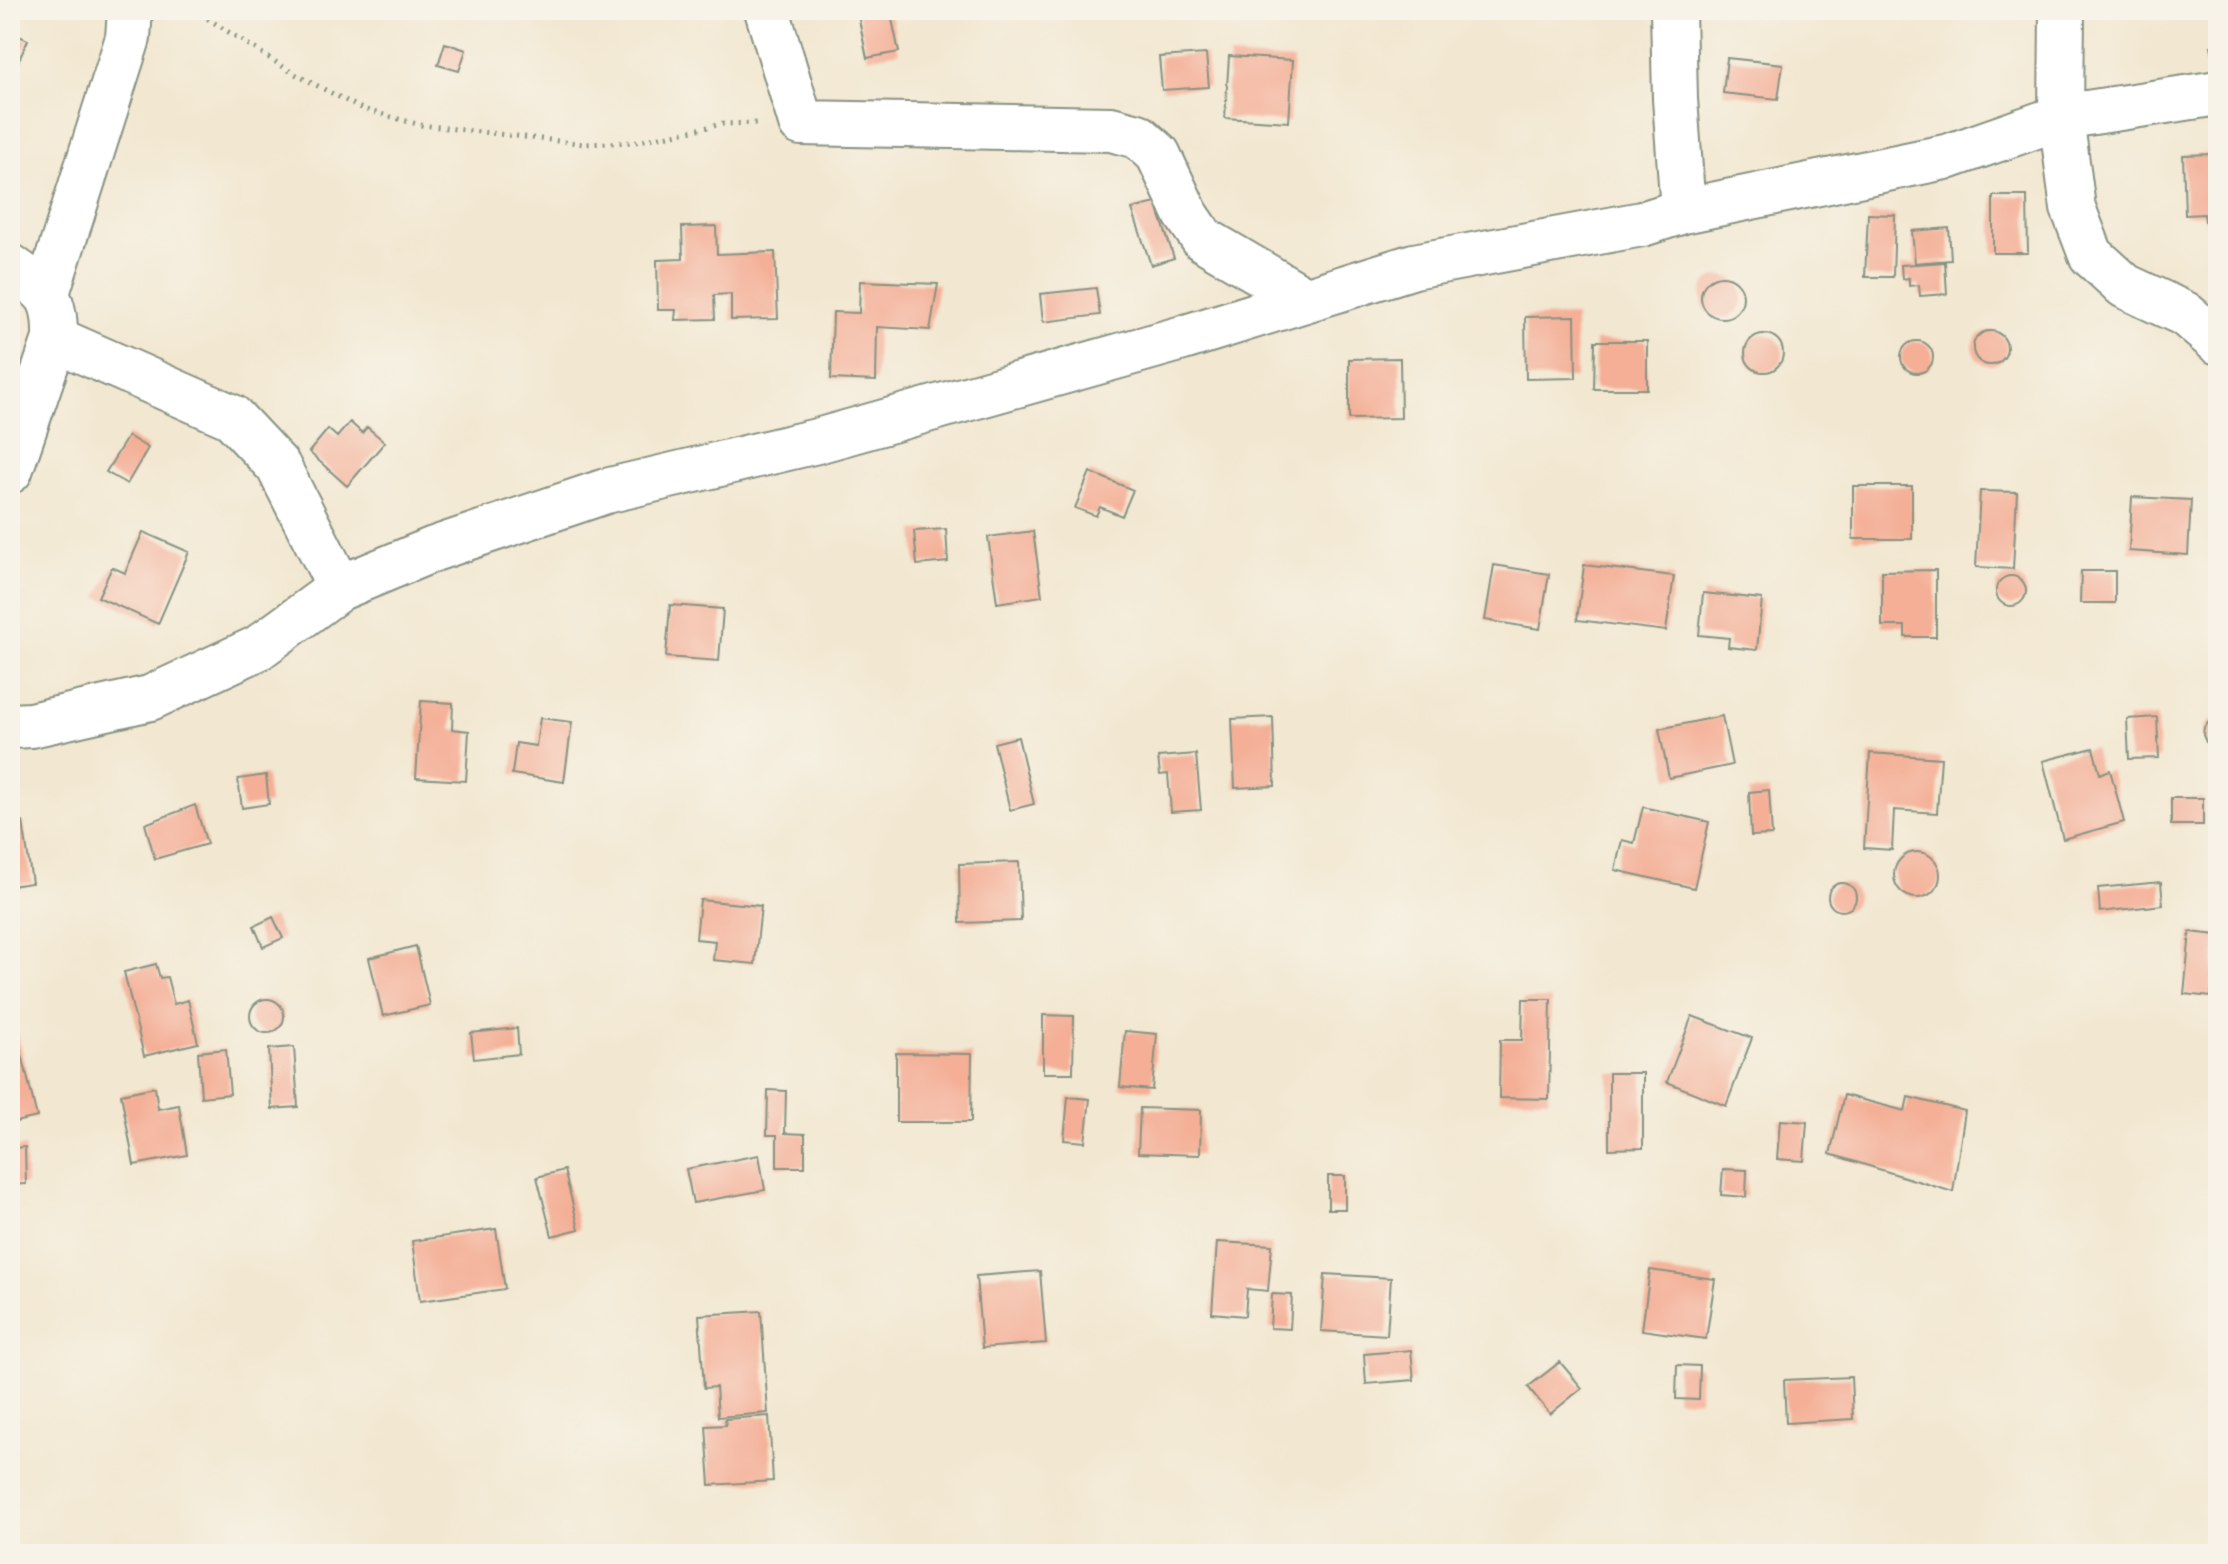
<svg xmlns="http://www.w3.org/2000/svg" width="2228" height="1564" viewBox="0 0 2228 1564" font-family="'IM FELL English',serif">
	<rect width="100%" height="100%" fill="#f7f3e8"/>
	<filter id="ink" filterUnits="userSpaceOnUse"><feTurbulence type="fractalNoise" baseFrequency=".0125" numOctaves="2"/><feDisplacementMap in="SourceGraphic" scale="16" xChannelSelector="R" yChannelSelector="G"/><feConvolveMatrix kernelMatrix="1 2 1 2 8 2 1 2 1" color-interpolation-filters="sRGB"/></filter>
	<filter id="wash" filterUnits="userSpaceOnUse"><feTurbulence type="fractalNoise" baseFrequency=".006" numOctaves="4" result="noise"/><feDisplacementMap in="SourceGraphic" scale="32" xChannelSelector="R" yChannelSelector="G"/><feGaussianBlur stdDeviation="1.8" result="paint"/><feColorMatrix in="noise" values="0 0 0 0 0 0 0 0 0 0 0 0 0 0 0 0 0 1.4 0 .05"/><feComposite in="paint" operator="in"/></filter>
	<g filter="url(#wash)">
		<rect width="100%" height="100%" fill="#f2e7d0"/>
		<g id="blocks">
			<!-- building -->
			<path fill="#f4af96" d="M857 10H890L899 52 867 58Z
				M10 32 28 40 10 80Z
				M445 43 466 50 459 71 438 65Z
				M2218 44V69H2217L2211 46Z
				M1206 54 1209 87 1162 90 1159 57Z
				M1229 56 1293 60 1289 122 1225 118Z
				M1727 58 1783 64 1778 99 1723 93Z
				M2213 154 2214 170H2218V221H2205L2204 214 2185 215 2183 155Z
				M1993 196H2027L2028 253H1993Z
				M1156 203 1174 258 1151 265 1132 209Z
				M1868 214 1895 215 1893 277H1865Z
				M716 226 717 254 775 252 778 319 731 320V294L714 295 715 319 675 320 676 310H658L657 260 683 259 682 227Z
				M1949 228 1951 260 1915 263 1912 231Z
				M1945 262 1947 294 1920 296 1919 285 1909 286V278L1902 279 1901 265Z
				M1701 297a21 21 0 1 1 42 0a21 21 0 1 1-42 0Z
				M860 281 938 284 930 330 877 327 876 381 831 379 833 312 859 313Z
				M1096 288 1100 315 1043 322 1040 294Z
				M1575 316 1576 378 1526 379 1525 317Z
				M1973 348a17 17 0 1 1 34 0a17 17 0 1 1-34 0Z
				M1745 353a19 19 0 1 1 38 0a19 19 0 1 1-38 0Z
				M1901 357a16 16 0 1 1 32 0a16 16 0 1 1-32 0Z
				M1595 341H1647V389H1594Z
				M1400 358 1401 418 1349 419V359Z
				M350 422 362 433 367 427 385 442 347 486 309 452 328 429 337 437Z
				M128 436 148 448 127 484 106 472Z
				M1090 472 1133 490 1122 516 1100 507 1096 516 1075 508Z
				M1853 486H1912V539H1853Z
				M1980 491 2017 492 2013 569 1976 567Z
				M2132 497 2191 500 2188 555 2129 551Z
				M946 529 948 562 917 565 914 531Z
				M1033 531 1042 596 997 603 988 537Z
				M143 532 189 552 158 624 98 597 112 567 125 573Z
				M1494 565 1549 574 1540 629 1485 620Z
				M1584 565 1674 576 1666 631 1577 620Z
				M1936 570V637H1905V626H1882V571Z
				M2081 571H2115V603H2080Z
				M1996 591a15 15 0 1 1 30 0a15 15 0 1 1-30 0Z
				M1703 593 1762 599 1757 650 1728 647 1729 638 1699 635Z
				M670 605 723 609 719 661 666 657Z
				M421 701 453 703 452 729 469 731 466 781 416 778Z
				M1722 716 1732 765 1669 778 1659 729Z
				M1273 717 1275 786 1235 788 1232 719Z
				M2157 717 2159 758 2129 759 2127 719Z
				M540 718 572 722 564 782 512 774 516 743 536 746Z
				M2218 720V746H2213L2206 742 2203 735 2204 727 2210 721Z
				M1018 737 1034 804 1010 810 994 743Z
				M2093 748 2100 774 2110 770 2124 822 2063 839 2043 761Z
				M1870 753 1941 758 1937 813 1894 810 1892 850 1864 848Z
				M1196 754 1201 810 1171 812 1168 774 1160 775 1158 757Z
				M266 775 269 804 242 808 238 779Z
				M1769 790 1772 835 1751 836 1749 792Z
				M2171 798H2203V825H2171Z
				M195 805 207 844 155 859 145 824Z
				M1643 807 1709 822 1694 888 1615 870 1622 840 1634 843Z
				M23 822 32 883 10 886V823Z
				M1894 875a23 23 0 1 1 46 0a23 23 0 1 1-46 0Z
				M1019 862 1021 921 960 923 959 864Z
				M2161 882 2163 905 2100 912 2098 888Z
				M1828 897a14 14 0 1 1 28 0a14 14 0 1 1-28 0Z
				M700 900 761 906 755 964 713 960 715 941 696 939Z
				M273 917 283 938 263 947 254 926Z
				M2190 932 2217 935 2211 997 2184 994Z
				M416 946 430 1005 383 1016 369 958Z
				M156 964 160 978 167 977 174 1004 188 1000 198 1043 144 1056 124 972Z
				M1523 999H1551L1549 1099 1499 1098 1500 1040H1522Z
				M250 1016a17 17 0 1 1 34 0a17 17 0 1 1-34 0Z
				M11 1009 37 1117 11 1123 10 1118Z
				M1043 1015 1074 1016 1073 1073H1043Z
				M1692 1016 1752 1038 1726 1106 1667 1082Z
				M517 1028 519 1054 474 1059 471 1033Z
				M1125 1031 1157 1034 1152 1090 1120 1087Z
				M294 1047 298 1107 272 1109 269 1049Z
				M226 1049 230 1094 201 1097 198 1052Z
				M896 1053 972 1054 971 1122H896Z
				M1609 1073H1643V1148L1609 1149Z
				M155 1087 158 1109 179 1105 187 1155 134 1165 121 1094Z
				M768 1090 786 1091 785 1133 805 1134V1167H777V1135H767Z
				M1844 1095 1905 1111 1908 1097 1965 1111 1953 1192 1830 1154Z
				M1068 1097 1090 1099 1085 1142 1064 1140Z
				M1140 1108 1201 1110 1200 1155 1138 1153Z
				M1780 1120 1807 1122 1804 1161 1777 1159Z
				M25 1147 26 1184 10 1185V1148Z
				M759 1155 765 1190 693 1203 686 1169Z
				M1723 1169 1747 1170 1746 1197 1721 1195Z
				M564 1170 579 1229 552 1236 537 1177Z
				M1328 1176H1345V1209H1328Z
				M496 1229 505 1289 420 1301 412 1241Z
				M1217 1242 1272 1245 1268 1291 1247 1289 1245 1316 1212 1313Z
				M1650 1270 1715 1279 1706 1339 1642 1330Z
				M1040 1271 1046 1343 982 1348 976 1276Z
				M1325 1274 1391 1278 1387 1335 1321 1331Z
				M1272 1294 1292 1295 1290 1329 1270 1328Z
				M761 1311 768 1413 718 1417 716 1387 704 1388 699 1315Z
				M1411 1350 1414 1380 1366 1384 1364 1354Z
				M1560 1362 1582 1388 1550 1414 1528 1387Z
				M1677 1365 1700 1366 1699 1400 1676 1399Z
				M1851 1377 1853 1419 1786 1423 1784 1380Z
				M769 1416 773 1481 710 1485 706 1426 726 1425 725 1419Z"/>
		</g>
	</g>
	<g filter="url(#ink)">
		<use href="#blocks" fill-opacity="0" stroke="#889282" stroke-width="2"/>
		<g fill="none" stroke-linecap="round" stroke-linejoin="round">
			<defs>
				<path id="minor" d="M767 10 801 123 1111 129 1138 136 1158 154 1186 214 1203 239 1305 299
					M1673 10 1675 99 1683 211
					M2062 10 2061 117 2073 208 2091 255 2125 286 2185 314 2218 342
					M10 266C44 291 56 292 55 339L10 471
					M47 293 128 38 130 10
					M55 339 232 417 278 466 340 588
					M10 726 31 725 150 698 258 648 340 588 434 549 606 491 817 441 1183 338 1414 266 1642 224 1683 211 1950 156 2061 117 2218 93"/>
			</defs>
			<!-- minor casing -->
			<use href="#minor" stroke="#889282" stroke-width="48"/>
			<!-- path -->
			<path stroke="#889282" stroke-width="5" stroke-dasharray="2 6" stroke-linecap="butt" d="M194 10 293 73 362 109 421 125 584 144 635 142 723 124 760 123"/>
			<!-- minor -->
			<use href="#minor" stroke="#fff" stroke-width="44"/>
		</g>
	</g>
	<!-- margin -->
	<rect width="2228" height="1564" fill="none" stroke="#f7f3e8" stroke-width="40"/>
</svg>
